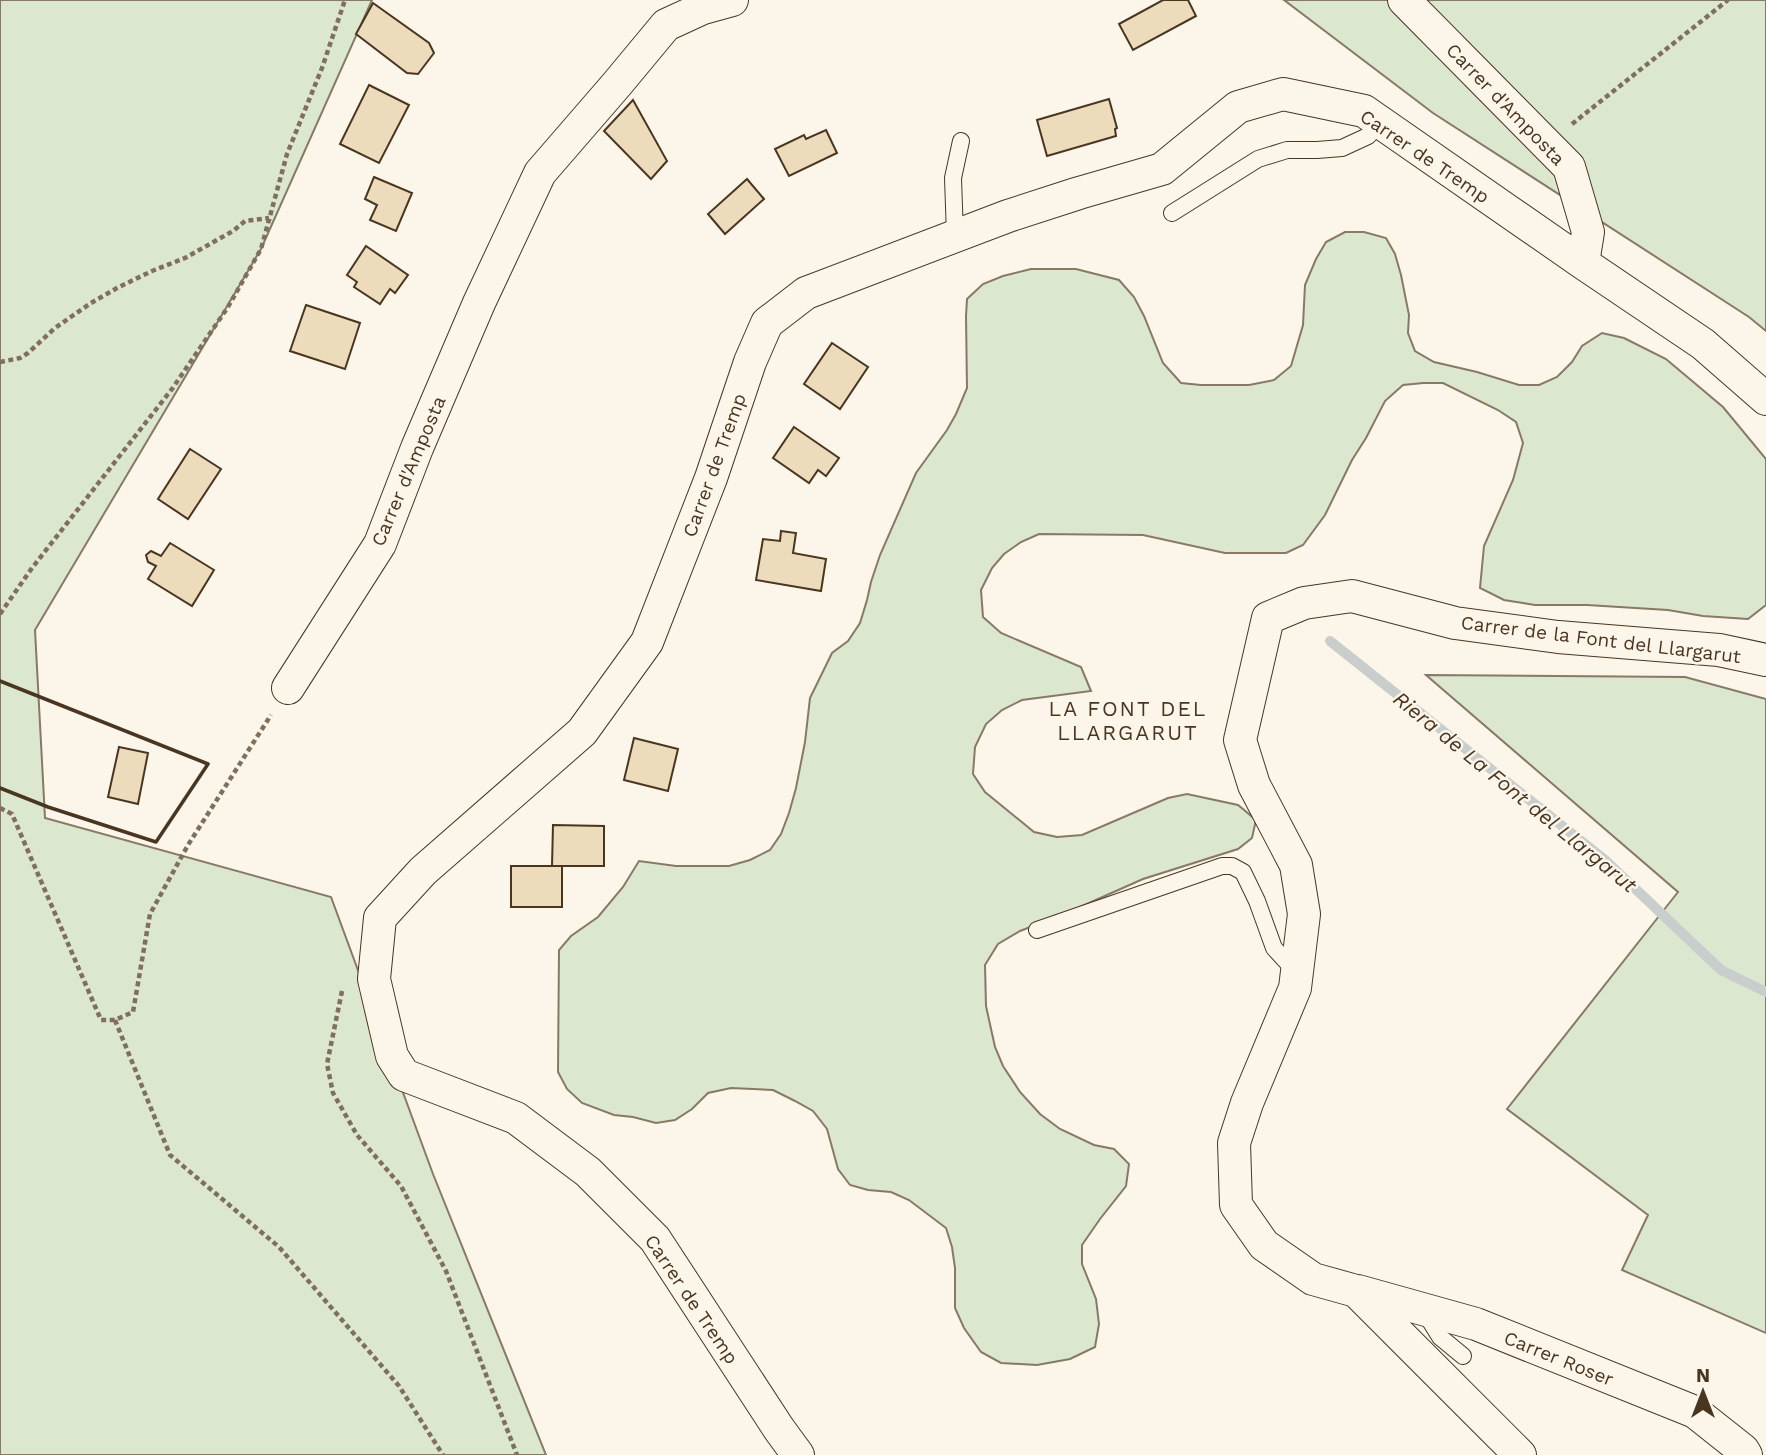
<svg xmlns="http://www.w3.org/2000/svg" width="1766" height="1455" viewBox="0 0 1766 1455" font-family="'Work Sans',sans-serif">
	<rect width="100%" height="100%" fill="#fbf6e9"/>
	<!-- green -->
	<path fill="#dce7d0" stroke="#887966" stroke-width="2" d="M0 0H372L261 249 35 630 45 818 331 897 433 1174 546 1455H0Z
		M1284 0H1766V331L1749 317 1433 113Z
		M1345 232H1364L1386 238 1395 254 1401 275 1409 315 1408 333 1415 351 1434 362 1477 372 1519 385H1539L1557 377 1572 362 1582 346 1602 333 1624 338 1666 359 1723 407 1766 459V605L1748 619 1703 616 1668 610 1587 605H1535L1504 600 1480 588 1484 546 1513 480 1523 443 1516 422 1498 410 1443 383H1423L1403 385 1385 401 1366 438 1352 460 1325 515 1303 545 1286 553H1225L1143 535 1039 534 1021 542 1004 554 992 568 981 590 983 617 1001 633 1081 667 1091 691 1022 700 1002 710 986 724 975 747 973 774 985 792 1034 832 1057 837 1082 835 1168 798 1187 794 1238 805 1256 820 1252 838 1238 849 1143 879 1062 915 1020 931 998 944 985 965 986 1006 995 1047 1003 1066 1020 1092 1040 1114 1060 1129 1094 1145 1114 1149 1129 1164 1126 1186 1100 1219 1082 1245V1264L1096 1299 1099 1324 1095 1347 1070 1359 1037 1365 1001 1363 981 1352 964 1328 955 1308V1268L952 1247 946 1228 909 1200 891 1192 868 1190 850 1185 838 1169 827 1129 813 1111 795 1101 773 1090 731 1088 708 1093 692 1109 675 1120 656 1123 633 1117 614 1115 582 1103 567 1089 558 1072 559 950 571 936 598 917 623 887 639 861 676 866H729L750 860 770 850 781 834 789 813 796 788 805 742 810 698 832 653 848 641 860 623 867 600 871 582 880 555 916 473 947 430 956 414 967 388 966 316 967 299 983 284 1003 276 1031 269H1076L1119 280 1134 297 1144 316 1163 363 1181 383 1201 385H1249L1274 380 1291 366 1303 325 1305 285 1316 259 1326 242Z
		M1426 675 1685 677 1766 699V1333L1622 1270 1648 1215 1507 1109 1678 892Z"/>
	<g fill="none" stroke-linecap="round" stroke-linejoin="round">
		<!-- stream -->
		<path stroke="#c9cecd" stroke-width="10" d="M1330 641 1605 860 1721 970 1766 992"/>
	</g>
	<!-- building -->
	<path fill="#ecdcbc" stroke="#4a3520" stroke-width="2" d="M1163 0H1188L1196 16 1133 50 1119 24Z
		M373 3 429 43 434 53 418 74 407 73 356 34Z
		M369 85 409 105 379 163 340 144Z
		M1109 99 1117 128 1115 129 1116 136 1047 156 1037 120Z
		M633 100 667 161 651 179 604 131Z
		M826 130 837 153 789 176 775 149 804 135 806 139Z
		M374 177 412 193 396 231 370 220 377 205 365 199Z
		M747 179 764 199 725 234 708 214Z
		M366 246 408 275 395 293 390 289 380 304 354 287 357 282 347 275Z
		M306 305 360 323 345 369 290 351Z
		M832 343 868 367 840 409 804 384Z
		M794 427 839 458 826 476 818 470 809 483 773 458Z
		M190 449 221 469 188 519 158 499Z
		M781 531 796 533 793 553 826 559 821 591 756 580 763 539 780 541Z
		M170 543 214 570 192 606 148 579 156 566 148 562 146 555 151 551 161 556Z
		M634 738 678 749 668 791 624 780Z
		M119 747 148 753 138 804 108 797Z
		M553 825 604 826V866H552Z
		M511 866H562V907H511Z"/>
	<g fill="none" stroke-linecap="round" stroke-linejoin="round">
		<defs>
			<path id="service" d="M1172 213 1258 159 1287 150H1317L1342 148 1368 136 1381 122
				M955 236 953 178 961 141
				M1037 930 1222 866H1232L1243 872 1257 901 1274 948 1296 972
				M1424 1311 1440 1337 1463 1356"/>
			<path id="minor" d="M1404 0 1569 167 1588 232 1583 263
				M288 688 380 544 417 448 479 303 540 173 617 84 666 25 703 8 732 0
				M1358 1291 1476 1324 1695 1412 1743 1450 1746 1455
				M798 1455 779 1429 655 1239 588 1172 516 1118 404 1075 392 1056 374 979 380 918 423 871 582 732 647 642 711 478 750 362 767 323 806 293 1008 216 1079 193 1162 169 1238 107 1283 94 1364 111 1583 263 1703 344 1766 399
				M1520 1455 1356 1291 1313 1279 1264 1245 1236 1205 1234 1143 1247 1103 1295 988 1304 914 1296 865 1254 785 1240 740 1268 618 1304 603 1352 596 1455 623 1558 637 1719 650 1766 660"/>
		</defs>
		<!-- service casing -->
		<use href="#service" stroke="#4a3520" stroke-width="18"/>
		<!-- minor casing -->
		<use href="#minor" stroke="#4a3520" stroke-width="34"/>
		<!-- path -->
		<path stroke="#7f6f5c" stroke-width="4.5" stroke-dasharray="5 3.5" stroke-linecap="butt" d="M1572 124 1728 0
			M0 362 20 358 28 353 55 328 91 303 117 288 152 271 185 258 233 231 245 221 269 218
			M0 614 32 568 172 389 228 307 261 249 287 154 322 68 345 0
			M0 808 12 814 101 1020H115L133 1012 150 914 188 845 271 715
			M342 991 327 1064 333 1093 357 1135 401 1186 446 1271 517 1455
			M115 1020 170 1155 279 1247 399 1386 443 1455"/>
		<!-- service -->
		<use href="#service" stroke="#fbf6e9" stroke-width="16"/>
		<!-- minor -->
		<use href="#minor" stroke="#fbf6e9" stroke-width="32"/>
		<!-- wall -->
		<path stroke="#4a3520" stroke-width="3.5" d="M0 681 208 764 156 842 48 807 0 788"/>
	</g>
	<g text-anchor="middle" stroke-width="5" stroke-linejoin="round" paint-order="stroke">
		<!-- street labels -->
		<g font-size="19" fill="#4a3520" stroke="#fbf6e9">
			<text transform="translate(1506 104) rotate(46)" y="7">Carrer d'Amposta</text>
			<text transform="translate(1425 156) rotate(34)" y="7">Carrer de Tremp</text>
			<text transform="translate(714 465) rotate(-70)" y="7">Carrer de Tremp</text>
			<text transform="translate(408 471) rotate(-67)" y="7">Carrer d'Amposta</text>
			<text transform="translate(1601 639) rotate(7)" y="7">Carrer de la Font del Llargarut</text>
			<text transform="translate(692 1299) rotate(56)" y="7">Carrer de Tremp</text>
			<text transform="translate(1559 1358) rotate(22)" y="7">Carrer Roser</text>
		</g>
		<!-- neighbourhood labels -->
		<g font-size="21" letter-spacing="2" fill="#4a3520" stroke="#fbf6e9">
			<text x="1128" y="716">LA FONT DEL<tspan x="1128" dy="24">LLARGARUT</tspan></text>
		</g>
		<!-- water labels -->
		<g font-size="21" font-style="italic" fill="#4a3520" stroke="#fbf6e9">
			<text transform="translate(1515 792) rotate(39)" y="7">Riera de La Font del Llargarut</text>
		</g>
	</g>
	<!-- north arrow -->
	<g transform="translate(1703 1392)" stroke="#fbf6e9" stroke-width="5" paint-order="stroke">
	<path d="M0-5L12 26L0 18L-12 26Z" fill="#4a3520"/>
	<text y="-10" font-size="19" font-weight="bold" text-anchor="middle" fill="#4a3520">N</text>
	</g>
</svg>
